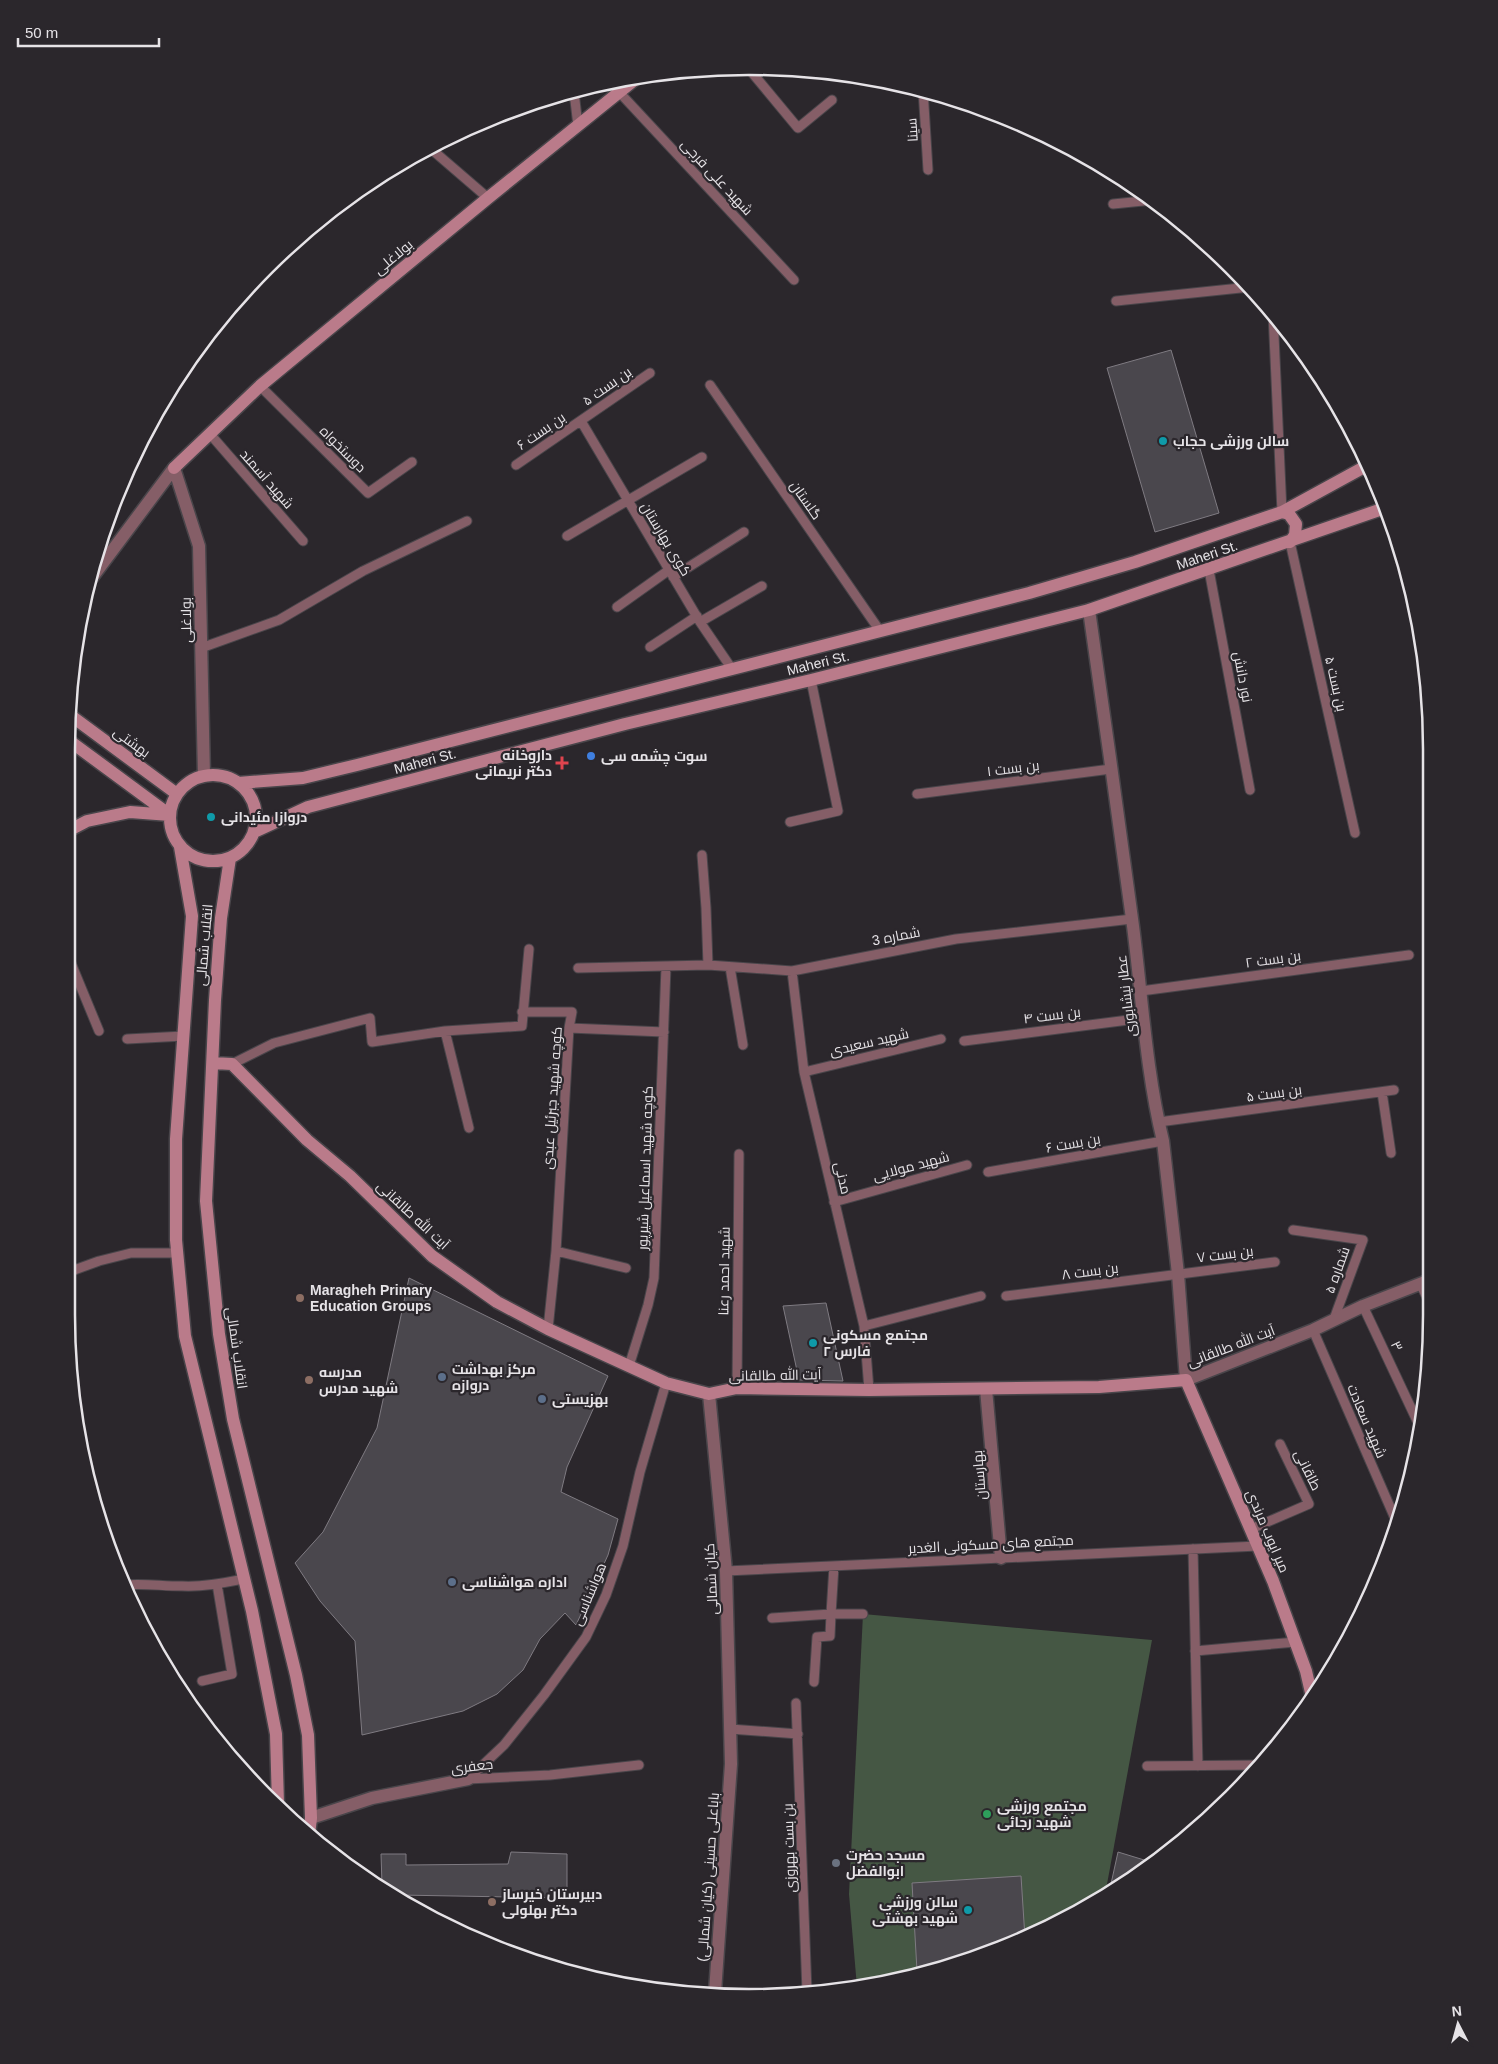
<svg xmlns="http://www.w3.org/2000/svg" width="1498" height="2064" viewBox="0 0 1498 2064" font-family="Arial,Cairo,sans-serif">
	<rect width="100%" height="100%" fill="#2b272c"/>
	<!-- garden -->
	<path fill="#455744" d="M863 1614 1152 1640 1105 1895 1011 1946 857 1987 849 1894Z"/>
	<!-- building -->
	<path fill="#4a474d" stroke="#7f7b82" d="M1171 350 1219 513 1155 532 1107 368Z
		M409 1278 608 1376 567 1467 561 1492 618 1519 608 1555 576 1625 565 1613 540 1639 523 1670 497 1694 463 1711 362 1735 355 1641 320 1601 295 1563 323 1532 377 1428Z
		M826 1303 843 1381 799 1380 783 1306Z
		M511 1852 567 1854V1898L398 1895 382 1884 381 1854H406V1865L508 1864Z
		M1118 1852 1154 1863 1128 1883 1109 1893Z
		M1021 1876 1025 1938 1011 1946 917 1971 912 1883Z"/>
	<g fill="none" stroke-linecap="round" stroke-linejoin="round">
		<defs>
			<path id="lane" d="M749 69 798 128 832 100
				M923 89 928 170
				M574 92 578 126
				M620 93 794 280
				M430 148 488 198
				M1113 204 1153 200
				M1116 301 1250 287
				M1273 313 1282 512
				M710 385 880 631
				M260 386 368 493 412 462
				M581 421 700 622 732 669
				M210 434 303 541
				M516 465 650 373
				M567 536 702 457
				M1290 542 1355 833
				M1209 570 1250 790
				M673 577 744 532
				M617 607 669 570
				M700 622 762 586
				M650 647 697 616
				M201 648 279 620 363 571 467 521
				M917 794 1111 769
				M790 822 838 811 811 680
				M702 855 706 908 708 965
				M66 951 99 1031
				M730 967 743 1045
				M578 968 708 965 792 971 956 939 1132 919
				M792 971 804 1072 864 1326 869 1390
				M1141 991 1409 955
				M522 1012H572L569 1028 556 1251 548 1329
				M569 1028 664 1032
				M445 1031 469 1128
				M127 1039 184 1036
				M964 1041 1144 1018
				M232 1064 274 1043 370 1018 372 1042 445 1031 522 1026 529 949
				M804 1072 941 1039
				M1382 1092 1391 1153
				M1159 1122 1394 1090
				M988 1172 1163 1141
				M834 1202 967 1165
				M1293 1230 1363 1240 1334 1319
				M556 1251 626 1268
				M66 1273 99 1261 131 1253H177
				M1421 1285 1430 1304
				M1006 1296 1275 1262
				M1363 1306 1419 1425
				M864 1326 981 1296
				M1313 1330 1397 1523
				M629 1366 648 1305 654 1278 666 967
				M737 1388 739 1154
				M1251 1529 1309 1504 1280 1444
				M1193 1549 1198 1766
				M834 1566 831 1614H863
				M726 1571 1258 1546
				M123 1585C144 1583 161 1586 182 1586 203 1587 223 1583 244 1579
				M772 1618 831 1614 830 1636 817 1637 814 1682
				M1195 1651 1296 1642
				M202 1681 232 1674 217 1584
				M796 1703 807 1992
				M730 1729 798 1734
				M1147 1766 1258 1765
				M468 1779 504 1745 544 1695 586 1637 606 1595 623 1546 640 1472 666 1383
				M468 1779 550 1775 639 1765"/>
			<path id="street" d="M174 468 199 546 204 776
				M91 579 174 468
				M1089 610C1104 715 1119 821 1133 926 1142 996 1146 1072 1163 1141L1178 1274 1186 1380 1313 1330 1363 1306 1430 1280
				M986 1389 1001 1558
				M709 1394 726 1571 731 1764 715 1992
				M311 1818 372 1798 468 1779"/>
			<path id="secondary" d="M174 468 260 386 488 198 638 77
				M1282 512 1289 514 1296 524 1295 535 1290 542
				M70 715 177 794
				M67 739 170 815
				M170 818a43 43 0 1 1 86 0a43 43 0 1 1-86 0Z
				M238 783 303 778 357 765 1029 593 1135 562 1282 512 1368 465
				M66 832 87 821 130 812 170 815
				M254 832 308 807 625 724 811 680 1089 610 1385 508
				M180 847 192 916 176 1139V1240L185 1336 252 1611 276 1734 278 1804
				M230 858 221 918 215 1000 206 1201 219 1334 233 1419 296 1675 308 1735 311 1818 309 1835
				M213 1063 232 1064 307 1140 350 1176 432 1256 497 1302 548 1329 666 1383 709 1394 737 1388 869 1390 1099 1387 1186 1380 1273 1581 1306 1671 1312 1697"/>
		</defs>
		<!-- lane casing -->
		<use href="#lane" stroke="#49454a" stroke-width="11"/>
		<!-- street casing -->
		<use href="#street" stroke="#49454a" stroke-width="15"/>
		<!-- secondary casing -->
		<use href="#secondary" stroke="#49454a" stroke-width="15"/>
		<!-- lane -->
		<use href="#lane" stroke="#855e67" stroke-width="9"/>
		<!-- street -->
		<use href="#street" stroke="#855e67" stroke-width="12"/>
		<!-- secondary -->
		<use href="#secondary" stroke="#ba7b8a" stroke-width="12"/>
	</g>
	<!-- markers -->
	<g fill="#0f9aa8" stroke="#2b272c" stroke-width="2">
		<circle cx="1163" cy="441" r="5"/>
		<circle cx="211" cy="817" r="5"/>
		<circle cx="813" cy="1343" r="5"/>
		<circle cx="968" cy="1910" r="5"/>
	</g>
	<circle fill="#3f7fe0" stroke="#2b272c" stroke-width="2" cx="591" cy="756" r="5"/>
	<path fill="#e0444e" stroke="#2b272c" stroke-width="2" d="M559.5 755.5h5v5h5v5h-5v5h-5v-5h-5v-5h5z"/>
	<g fill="#8d6e63" stroke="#2b272c" stroke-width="2">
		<circle cx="300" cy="1298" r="5"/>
		<circle cx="309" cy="1380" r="5"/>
		<circle cx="492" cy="1902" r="5"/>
	</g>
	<g fill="#5c6f8a" stroke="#2b272c" stroke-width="2">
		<circle cx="442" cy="1377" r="5"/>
		<circle cx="542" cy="1399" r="5"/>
		<circle cx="452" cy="1582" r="5"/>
	</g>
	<circle fill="#2e9e5b" stroke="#2b272c" stroke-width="2" cx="987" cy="1814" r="5"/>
	<circle fill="#6b7280" stroke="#2b272c" stroke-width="2" cx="836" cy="1863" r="5"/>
	<g text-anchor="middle" stroke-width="4.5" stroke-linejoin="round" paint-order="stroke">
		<!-- street labels -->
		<g font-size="14" fill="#e6e3e7" stroke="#2b272c">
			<text transform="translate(912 130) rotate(-94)" y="5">سینا</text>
			<text transform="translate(717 177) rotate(47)" y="5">شهید علی فرجی</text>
			<text transform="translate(393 257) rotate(-40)" y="5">بولاغلی</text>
			<text transform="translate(607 386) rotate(-35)" y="5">بن بست ۵</text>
			<text transform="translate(541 431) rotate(-34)" y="5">بن بست ۶</text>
			<text transform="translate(343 449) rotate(45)" y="5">دوستخواه</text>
			<text transform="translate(267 479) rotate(49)" y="5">شهید آسمند</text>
			<text transform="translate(806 500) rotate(55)" y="5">گلستان</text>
			<text transform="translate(666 539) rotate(59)" y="5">کوی بهارستان</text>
			<text transform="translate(1207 555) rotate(-19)" y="5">Maheri St.</text>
			<text transform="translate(186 620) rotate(-91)" y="5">بولاغلی</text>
			<text transform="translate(818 663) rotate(-14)" y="5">Maheri St.</text>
			<text transform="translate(1243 677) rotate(79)" y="5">نور دانش</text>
			<text transform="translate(1336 684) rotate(77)" y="5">بن بست ۵</text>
			<text transform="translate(132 742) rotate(36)" y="5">بهشتی</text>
			<text transform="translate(425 761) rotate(-15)" y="5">Maheri St.</text>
			<text transform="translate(1013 768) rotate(-7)" y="5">بن بست ۱</text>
			<text transform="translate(896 936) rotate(-11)" y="5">شماره 3</text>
			<text transform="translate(204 945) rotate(-85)" y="5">انقلاب شمالی</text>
			<text transform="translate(1273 959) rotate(-8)" y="5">بن بست ۲</text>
			<text transform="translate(1126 996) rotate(-97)" y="5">عطار نیشابوری</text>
			<text transform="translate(1052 1015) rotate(-7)" y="5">بن بست ۴</text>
			<text transform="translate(869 1042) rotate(-13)" y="5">شهید سعیدی</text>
			<text transform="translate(1274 1093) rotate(-8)" y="5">بن بست ۵</text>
			<text transform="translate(552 1098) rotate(-86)" y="5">کوچه شهید جبرئیل عبدی</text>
			<text transform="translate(1073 1143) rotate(-10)" y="5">بن بست ۶</text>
			<text transform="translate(911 1166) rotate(-15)" y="5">شهید مولایی</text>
			<text transform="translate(645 1168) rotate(-88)" y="5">کوچه شهید اسماعیل شیرپور</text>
			<text transform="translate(843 1178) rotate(77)" y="5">مدنی</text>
			<text transform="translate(413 1215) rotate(43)" y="5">آیت الله طالقانی</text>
			<text transform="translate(1225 1254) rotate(-7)" y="5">بن بست ۷</text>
			<text transform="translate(1337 1270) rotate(-70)" y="5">شماره ۵</text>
			<text transform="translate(724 1271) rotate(-89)" y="5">شهید احمد رعنا</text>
			<text transform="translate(1090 1271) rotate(-7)" y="5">بن بست ۸</text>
			<text transform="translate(1231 1346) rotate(-21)" y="5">آیت الله طالقانی</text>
			<text transform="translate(1397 1346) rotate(65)" y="5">۳</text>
			<text transform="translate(237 1348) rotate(82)" y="5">انقلاب شمالی</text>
			<text transform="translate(775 1375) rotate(-1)" y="5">آیت الله طالقانی</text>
			<text transform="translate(1367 1421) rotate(67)" y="5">شهید سعادت</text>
			<text transform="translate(1308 1470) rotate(64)" y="5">طاقانی</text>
			<text transform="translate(979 1475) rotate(-95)" y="5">بهارستان</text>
			<text transform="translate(1268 1531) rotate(67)" y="5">میر ایوب مرندی</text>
			<text transform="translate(991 1544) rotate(-3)" y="5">مجتمع های مسکونی الغدیر</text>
			<text transform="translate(711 1579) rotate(-93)" y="5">کیان شمالی</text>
			<text transform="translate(589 1594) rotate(-67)" y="5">هواشناسی</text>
			<text transform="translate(472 1766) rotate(-6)" y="5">جعفری</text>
			<text transform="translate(789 1848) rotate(-92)" y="5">بن بست بهروزی</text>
			<text transform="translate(708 1877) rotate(-86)" y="5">باباعلی حسینی (کیان شمالی)</text>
		</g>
		<!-- poi labels -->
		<g font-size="14" font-weight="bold" fill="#e6e3e7" stroke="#2b272c" text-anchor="start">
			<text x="1173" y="446">سالن ورزشی حجاب</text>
			<text x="552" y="760" text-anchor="end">داروخانه<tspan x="552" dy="16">دكتر نریمانی</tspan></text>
			<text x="601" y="761">سوت چشمه سی</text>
			<text x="221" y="822">دروازا مئیدانی</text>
			<text x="310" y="1295">Maragheh Primary<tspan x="310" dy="16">Education Groups</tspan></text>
			<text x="823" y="1340">مجتمع مسکونی<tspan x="823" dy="16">فارس ۲</tspan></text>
			<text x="452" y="1374">مرکز بهداشت<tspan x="452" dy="16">دروازه</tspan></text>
			<text x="319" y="1377">مدرسه<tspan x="319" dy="16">شهید مدرس</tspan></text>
			<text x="552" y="1404">بهزیستی</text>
			<text x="462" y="1587">اداره هواشناسی</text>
			<text x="997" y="1811">مجتمع ورزشی<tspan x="997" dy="16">شهید رجائی</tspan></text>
			<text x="846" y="1860">مسجد حضرت<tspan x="846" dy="16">ابوالفضل</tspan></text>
			<text x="502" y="1899">دبیرستان خیرساز<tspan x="502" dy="16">دکتر بهلولی</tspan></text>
			<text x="958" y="1907" text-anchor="end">سالن ورزشی<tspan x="958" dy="16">شهید بهشتی</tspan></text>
		</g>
	</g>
	<!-- crop -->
	<path d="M0 0H1498V2064H0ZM749 75H749A674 674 0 0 1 1423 749V1315A674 674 0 0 1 749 1989H749A674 674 0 0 1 75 1315V749A674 674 0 0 1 749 75Z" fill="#2b272c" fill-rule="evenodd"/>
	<path fill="none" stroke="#e6e3e7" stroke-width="2.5" d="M749 75H749A674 674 0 0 1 1423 749V1315A674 674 0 0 1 749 1989H749A674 674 0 0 1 75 1315V749A674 674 0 0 1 749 75Z"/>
	<!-- north arrow -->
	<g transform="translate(1458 2024) rotate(354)" stroke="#2b272c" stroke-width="4" paint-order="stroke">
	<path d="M0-4L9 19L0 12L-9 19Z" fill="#e6e3e7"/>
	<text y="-8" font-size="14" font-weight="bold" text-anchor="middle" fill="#e6e3e7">N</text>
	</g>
	<!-- scale -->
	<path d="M18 38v8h141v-8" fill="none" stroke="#e6e3e7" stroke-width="2.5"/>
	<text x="25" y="38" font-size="15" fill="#e6e3e7" stroke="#2b272c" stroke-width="4" paint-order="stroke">50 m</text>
</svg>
